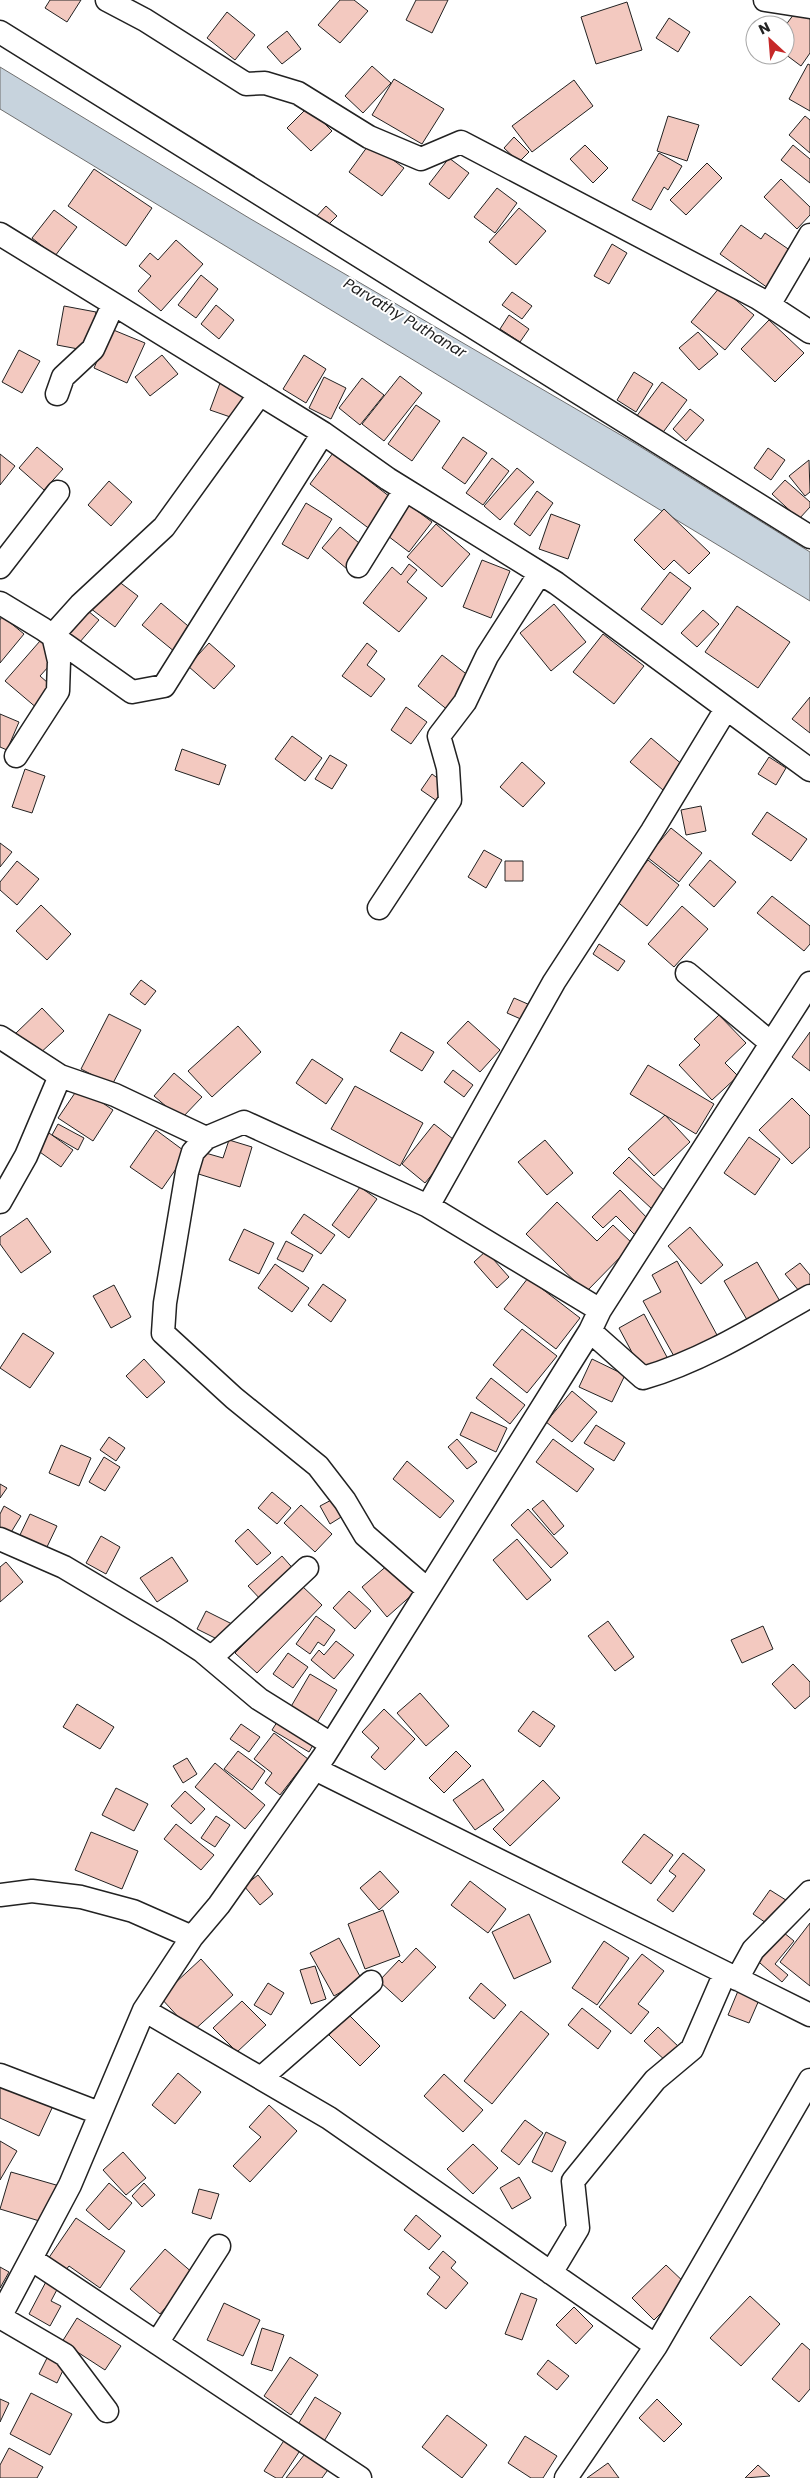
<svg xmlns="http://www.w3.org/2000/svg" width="810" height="2478" viewBox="0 0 810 2478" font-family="Poppins,sans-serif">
	<rect width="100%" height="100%" fill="#fff"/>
	<!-- water -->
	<path fill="#c7d3dd" stroke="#6f6f6f" d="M0 67 249 218 636 444 810 552V601L0 109Z"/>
	<!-- building -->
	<path fill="#f3c9c0" stroke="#222" d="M50 0H81L67 22 45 8Z
		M340 0H354L368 11 340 43 318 25Z
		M416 0H448L432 33 406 20Z
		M627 2 642 50 596 64 581 17Z
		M797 10 810 19V53L801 66 785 54V26Z
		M227 12 255 35 235 60 207 38Z
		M669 18 690 32 678 52 656 38Z
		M287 31 301 49 282 64 267 47Z
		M808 64 810 65V111L789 99Z
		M372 66 391 83 363 113 345 96Z
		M394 79 444 109 422 144 372 115Z
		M574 80 593 106 532 152 512 126Z
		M308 107 332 131 311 151 287 128Z
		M668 116 699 125 687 161 657 151Z
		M805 116 810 120V153L789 135Z
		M514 137 529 152 519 162 504 148Z
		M370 143 404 168 382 196 349 172Z
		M585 145 608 168 593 183 570 159Z
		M793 145 810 159V183L781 160Z
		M659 153 682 166 668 190 664 187 651 210 632 200Z
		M449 158 469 173 449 199 429 184Z
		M707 163 722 178 686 215 670 200Z
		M94 169 152 208 126 246 68 206Z
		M781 179 810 207V215L797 229 764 197Z
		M497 188 517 203 495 233 474 217Z
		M326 206 337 216 325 228 315 218Z
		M519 208 546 231 516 265 489 242Z
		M54 210 77 227 55 256 32 238Z
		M741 225 761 239 765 233 794 253 768 288 720 254Z
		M176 240 203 264 161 311 138 291 151 276 139 266 150 253 158 260Z
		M612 244 627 253 609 284 594 276Z
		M201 275 218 289 196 318 178 305Z
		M720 287 754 315 725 350 691 322Z
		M512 292 532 306 522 319 502 305Z
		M216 305 234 320 219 339 201 324Z
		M64 306 96 312 89 351 57 345Z
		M509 315 529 329 520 342 500 329Z
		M769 320 804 353 775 382 741 349Z
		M111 329 145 343 127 383 94 368Z
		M698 332 718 354 699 370 679 348Z
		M19 350 40 361 22 393 2 382Z
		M162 355 178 374 150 396 135 377Z
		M304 355 326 369 306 403 283 389Z
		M634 372 653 384 636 412 617 400Z
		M400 376 422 393 384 441 362 424Z
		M324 377 346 388 331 419 309 408Z
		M362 378 384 395 360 425 339 408Z
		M662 382 687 400 661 435 636 417Z
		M220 383 249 394 239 420 210 410Z
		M416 405 440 421 412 461 388 444Z
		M690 409 704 420 686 441 673 429Z
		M463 437 487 453 465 484 442 468Z
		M37 447 63 469 44 490 19 468Z
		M768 448 785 460 771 480 754 468Z
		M333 453 394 500 371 530 310 484Z
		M0 454 15 466 0 485Z
		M492 458 509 471 483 505 466 493Z
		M809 460 810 492 805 496 789 476Z
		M517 468 534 482 500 520 484 506Z
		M785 480 810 502V507L799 519 772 494Z
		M109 481 132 502 111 526 88 505Z
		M537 491 553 503 530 536 514 524Z
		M306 503 332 519 308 559 282 544Z
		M408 504 432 522 409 552 384 533Z
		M664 509 710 553 689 574 674 560 664 570 634 540Z
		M551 514 580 525 568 559 539 549Z
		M436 524 470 554 442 587 407 557Z
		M340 527 365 548 347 569 322 548Z
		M482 560 510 571 491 618 463 607Z
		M409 564 417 570 407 582 427 598 399 632 363 603 392 567 401 575Z
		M670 572 691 588 662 625 641 609Z
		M114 578 138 596 115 627 90 608Z
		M161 603 194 631 175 652 142 625Z
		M554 604 586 642 551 671 520 633Z
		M82 606 99 620 79 643 62 628Z
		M737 606 790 642 758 688 705 652Z
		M703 610 719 624 697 647 681 633Z
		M2 616 24 634 0 663V620Z
		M603 634 644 666 614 704 573 672Z
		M40 641 58 656 40 676 55 689 38 709 5 681Z
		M209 643 235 666 214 689 188 666Z
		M367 643 377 651 367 665 385 679 371 697 342 676Z
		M442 655 474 680 449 711 418 686Z
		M810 697V733L792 719Z
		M406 707 427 722 411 744 391 730Z
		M0 714 19 722 7 750 0 747Z
		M292 736 322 758 305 781 275 759Z
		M651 738 684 766 663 790 630 762Z
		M182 749 226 765 219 785 175 770Z
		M330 755 347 765 332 789 315 779Z
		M769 757 786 768 776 785 758 774Z
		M522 762 545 783 523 807 500 787Z
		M25 769 45 776 32 813 12 807Z
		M432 774 448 786 437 801 421 790Z
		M701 806 706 831 686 835 681 810Z
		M767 812 807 839 791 861 752 834Z
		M671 828 702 853 679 882 647 857Z
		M0 843 12 852 0 867Z
		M484 850 502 860 486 888 468 877Z
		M648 860 679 885 647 926 615 900Z
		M710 860 736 882 714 907 689 885Z
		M17 861 39 879 17 905 0 890V882Z
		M505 861H523V881H505Z
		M772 896 810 926V944L804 951 757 913Z
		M41 905 71 934 47 960 16 931Z
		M682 906 708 929 674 967 648 944Z
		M599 944 625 961 618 971 593 954Z
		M141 980 156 991 145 1005 130 994Z
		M514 998 530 1005 523 1020 507 1013Z
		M42 1008 64 1031 37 1056 15 1034Z
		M109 1014 141 1030 112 1085 81 1069Z
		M719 1015 746 1043 725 1063 738 1076 712 1100 679 1065 700 1045 694 1039Z
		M468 1021 500 1050 480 1072 447 1043Z
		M238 1026 261 1052 212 1097 188 1071Z
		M401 1032 434 1052 422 1071 390 1051Z
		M810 1032V1071L792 1057Z
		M312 1059 343 1079 326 1104 296 1083Z
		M648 1065 714 1104 696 1134 630 1094Z
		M453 1070 473 1085 464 1097 444 1082Z
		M174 1073 202 1097 181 1119 154 1096Z
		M355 1086 423 1123 400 1166 331 1129Z
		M79 1087 113 1110 93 1141 58 1118Z
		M792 1098 810 1116V1147L792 1164 759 1130Z
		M665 1115 690 1142 654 1176 628 1149Z
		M58 1124 84 1138 78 1150 52 1135Z
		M434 1124 458 1143 425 1183 402 1164Z
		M156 1130 187 1153 162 1189 130 1167Z
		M49 1133 73 1150 61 1167 37 1150Z
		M749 1137 780 1159 755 1195 724 1173Z
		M229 1140 252 1147 240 1187 189 1171 195 1150 223 1158Z
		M545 1140 573 1173 547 1195 518 1162Z
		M629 1157 667 1193 652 1209 613 1173Z
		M360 1187 377 1199 349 1238 332 1225Z
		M620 1190 650 1221 635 1235 616 1216 603 1228 592 1217Z
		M557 1202 597 1241 613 1225 633 1244 586 1292 526 1234Z
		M304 1214 335 1235 321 1254 291 1233Z
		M27 1218 51 1252 21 1273 0 1244V1237Z
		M690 1227 723 1265 701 1284 668 1246Z
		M244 1229 274 1243 259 1274 229 1260Z
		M286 1241 313 1255 303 1272 277 1259Z
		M486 1251 509 1277 497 1288 474 1262Z
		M677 1261 717 1335 675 1358 643 1301 661 1292 652 1275Z
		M757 1262 781 1303 749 1323 724 1281Z
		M800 1263 810 1275V1293L804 1297 785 1274Z
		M275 1264 309 1288 292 1312 258 1288Z
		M528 1278 580 1318 556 1349 504 1309Z
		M323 1284 346 1300 331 1322 308 1305Z
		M114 1285 131 1317 111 1328 93 1296Z
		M644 1314 668 1359 643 1373 619 1328Z
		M522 1329 557 1356 527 1393 493 1365Z
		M23 1333 54 1353 30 1388 0 1368Z
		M144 1359 165 1382 147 1398 126 1376Z
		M592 1359 625 1375 612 1402 579 1387Z
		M491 1378 525 1405 510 1424 476 1398Z
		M572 1391 597 1412 572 1442 546 1422Z
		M471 1412 507 1428 496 1452 460 1435Z
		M596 1425 625 1443 614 1461 584 1443Z
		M109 1437 125 1448 116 1461 100 1450Z
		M457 1439 477 1462 467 1469 448 1447Z
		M553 1439 594 1469 577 1492 536 1462Z
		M61 1445 91 1458 79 1486 49 1473Z
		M104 1457 120 1467 105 1491 89 1482Z
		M407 1461 454 1501 440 1518 393 1479Z
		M0 1484 7 1488 0 1498Z
		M272 1492 291 1508 277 1524 258 1508Z
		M337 1497 346 1514 330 1524 320 1506Z
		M543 1500 564 1526 554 1535 532 1509Z
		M301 1505 332 1534 315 1552 284 1523Z
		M4 1506 21 1516 10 1534 0 1529V1514Z
		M528 1509 568 1553 551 1568 511 1525Z
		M30 1514 57 1526 46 1549 19 1537Z
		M248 1529 271 1553 257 1565 235 1541Z
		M101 1536 120 1547 106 1574 86 1563Z
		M517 1539 551 1580 527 1600 493 1560Z
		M282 1556 296 1572 263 1602 248 1586Z
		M172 1557 188 1581 157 1602 140 1578Z
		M6 1562 23 1582 0 1602V1567Z
		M389 1564 414 1593 387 1617 362 1587Z
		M301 1585 322 1605 257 1673 235 1653Z
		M349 1591 371 1611 355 1629 333 1608Z
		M206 1611 232 1624 223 1642 197 1629Z
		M316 1616 335 1630 324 1646 318 1642 310 1654 296 1644Z
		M608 1621 634 1657 615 1671 588 1636Z
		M763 1626 773 1649 742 1663 731 1640Z
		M336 1641 354 1655 334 1679 311 1660 319 1650 324 1655Z
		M288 1653 308 1667 293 1688 273 1674Z
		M793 1664 810 1682V1696L795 1709 772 1684Z
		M310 1674 337 1690 315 1726 289 1710Z
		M420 1693 449 1726 426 1746 397 1713Z
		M77 1704 114 1727 100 1749 63 1727Z
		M384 1709 415 1739 385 1770 371 1757 379 1748 362 1732Z
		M533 1711 555 1726 540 1747 518 1731Z
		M279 1719 316 1740 309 1752 272 1730Z
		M241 1724 260 1737 249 1752 230 1739Z
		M274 1733 308 1759 280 1795 265 1783 272 1773 254 1759Z
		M238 1751 265 1771 252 1790 224 1769Z
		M456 1751 471 1766 444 1793 429 1778Z
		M187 1758 197 1774 183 1783 173 1766Z
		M215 1763 265 1805 245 1829 195 1787Z
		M483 1779 504 1810 475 1830 453 1800Z
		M543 1780 560 1798 510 1846 493 1829Z
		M116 1788 148 1804 134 1831 102 1815Z
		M185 1791 205 1809 191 1824 171 1806Z
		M216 1816 230 1825 215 1847 201 1838Z
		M176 1824 214 1855 201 1870 164 1839Z
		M91 1832 138 1851 122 1889 75 1870Z
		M644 1834 673 1855 651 1884 622 1862Z
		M683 1853 705 1870 673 1912 657 1900 676 1876 669 1871Z
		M380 1871 399 1892 379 1910 360 1888Z
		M258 1875 273 1894 260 1905 244 1886Z
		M470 1881 506 1909 488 1933 451 1905Z
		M770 1890 789 1902 772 1927 753 1914Z
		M383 1910 400 1956 365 1969 348 1924Z
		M529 1914 551 1962 514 1979 492 1932Z
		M810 1923V1986L780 1962Z
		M778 1928 794 1941 775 1964 788 1975 782 1982 753 1957Z
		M339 1938 362 1980 334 1996 310 1953Z
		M604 1941 629 1958 597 2005 572 1988Z
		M416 1948 436 1967 402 2002 379 1981 399 1960 402 1963Z
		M642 1954 664 1971 638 2004 649 2012 631 2034 599 2007Z
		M201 1959 233 1995 192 2032 160 1997Z
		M315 1966 326 1999 311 2004 300 1970Z
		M268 1983 284 1993 271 2015 254 2005Z
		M481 1983 506 2005 494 2019 469 1998Z
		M738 1991 759 2000 749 2023 728 2015Z
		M242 2001 266 2025 237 2052 213 2028Z
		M582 2008 611 2031 598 2049 568 2025Z
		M521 2011 549 2034 492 2104 464 2081Z
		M349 2015 380 2046 360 2066 329 2035Z
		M658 2027 680 2048 667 2062 644 2041Z
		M178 2073 201 2092 175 2124 152 2105Z
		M444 2074 483 2110 463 2132 424 2096Z
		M0 2082 53 2106 39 2136 0 2118Z
		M269 2105 297 2131 250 2182 233 2166 261 2137 249 2127Z
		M525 2120 543 2133 519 2165 501 2151Z
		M546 2132 566 2142 552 2172 532 2162Z
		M0 2141 17 2151 0 2180Z
		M473 2144 498 2168 473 2194 447 2169Z
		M123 2152 146 2178 126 2195 103 2170Z
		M11 2172 63 2187 46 2223 0 2209Z
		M519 2177 531 2198 512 2209 500 2188Z
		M109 2183 132 2203 109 2230 86 2210Z
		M144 2183 155 2195 142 2207 132 2196Z
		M199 2189 219 2194 211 2219 192 2213Z
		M416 2215 441 2236 429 2250 404 2230Z
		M76 2218 125 2251 100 2288 69 2266 65 2271 48 2259Z
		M165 2249 194 2274 160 2314 130 2289Z
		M443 2251 456 2262 451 2268 468 2283 446 2309 427 2294 440 2277 429 2268Z
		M666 2265 688 2286 654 2320 632 2298Z
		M0 2267 9 2272 0 2288Z
		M49 2276 61 2282 51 2301 61 2306 50 2326 29 2314Z
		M521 2293 537 2299 522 2340 505 2334Z
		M750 2296 780 2324 741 2366 710 2338Z
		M224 2303 260 2320 243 2356 207 2340Z
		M574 2307 593 2326 576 2344 556 2325Z
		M77 2318 121 2346 105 2370 62 2342Z
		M262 2328 284 2335 272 2371 251 2364Z
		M802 2343 810 2350V2389L799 2402 772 2379Z
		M48 2356 66 2364 57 2383 39 2374Z
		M290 2357 318 2375 291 2415 264 2396Z
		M548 2360 569 2376 557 2390 537 2374Z
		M31 2393 72 2414 50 2455 10 2434Z
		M315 2397 341 2413 323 2443 297 2426Z
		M0 2399 9 2403 0 2422Z
		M657 2399 682 2424 664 2442 639 2418Z
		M447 2415 487 2445 462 2478 422 2447Z
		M525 2436 557 2456 543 2478H531L508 2463Z
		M285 2439 301 2449 282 2478H276L264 2471Z
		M9 2448 43 2467 37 2478H0V2465Z
		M308 2450 330 2467 322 2478H286Z
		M608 2463 619 2478H587Z
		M758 2465 770 2476 745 2478Z"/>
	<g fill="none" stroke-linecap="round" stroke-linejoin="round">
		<defs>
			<path id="minor" d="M107 0 145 20 246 84 265 83 298 93 369 137 421 159 461 142 758 298 810 332
				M765 0 810 7
				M0 32 810 537
				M0 234 323 433 388 479 556 583 810 770
				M769 305 810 235
				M57 394 63 377 93 349 113 305
				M358 566 405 490
				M0 567 58 492
				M0 603 43 629 132 692 164 686 323 433
				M16 756 58 691 59 661 53 635 80 605 164 527 260 394
				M379 908 450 800 448 768 439 736 465 702 487 656 540 573
				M687 973 771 1043
				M0 1037 60 1076 115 1095 206 1138 244 1122 428 1206 600 1310
				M206 1138 193 1152 187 1172 165 1303 163 1333 234 1398 318 1466 345 1501 365 1535 428 1590
				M0 1202 26 1156 60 1076
				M428 1206 554 982 652 831 726 709
				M590 1331 643 1378C702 1361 756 1327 810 1296
				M0 1539 64 1567 168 1629 202 1651 259 1699 331 1744
				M211 1658 307 1568
				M315 1769 810 2015
				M0 1895 32 1891 81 1897 133 1911 192 1937 144 2010 70 2185 0 2317
				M192 1937 219 1905 324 1756 590 1331 600 1310 810 983
				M737 1979 753 1950 810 1892
				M144 2010 329 2118 656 2346 566 2478
				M0 2075 99 2113
				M261 2078 371 1982
				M31 2259 360 2478
				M551 2273 578 2228 573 2181 655 2080 692 2049 725 1973
				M0 2317 65 2355 107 2411
				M157 2343 219 2246
				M656 2346 810 2080"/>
		</defs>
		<!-- minor casing -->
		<use href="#minor" stroke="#222" stroke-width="25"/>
		<!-- minor -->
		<use href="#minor" stroke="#fff" stroke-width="22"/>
	</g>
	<g text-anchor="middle" stroke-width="4" stroke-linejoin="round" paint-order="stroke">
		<!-- water labels -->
		<g font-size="15" font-style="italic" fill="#222" stroke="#fff">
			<text transform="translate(405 318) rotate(31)" y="5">Parvathy Puthanar</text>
		</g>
	</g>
	<!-- north arrow -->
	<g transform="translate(770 40) rotate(334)"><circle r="24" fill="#ffffff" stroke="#a7a7a7"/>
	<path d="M0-4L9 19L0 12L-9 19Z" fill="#c62828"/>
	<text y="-8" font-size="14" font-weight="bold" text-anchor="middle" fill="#222222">N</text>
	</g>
</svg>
